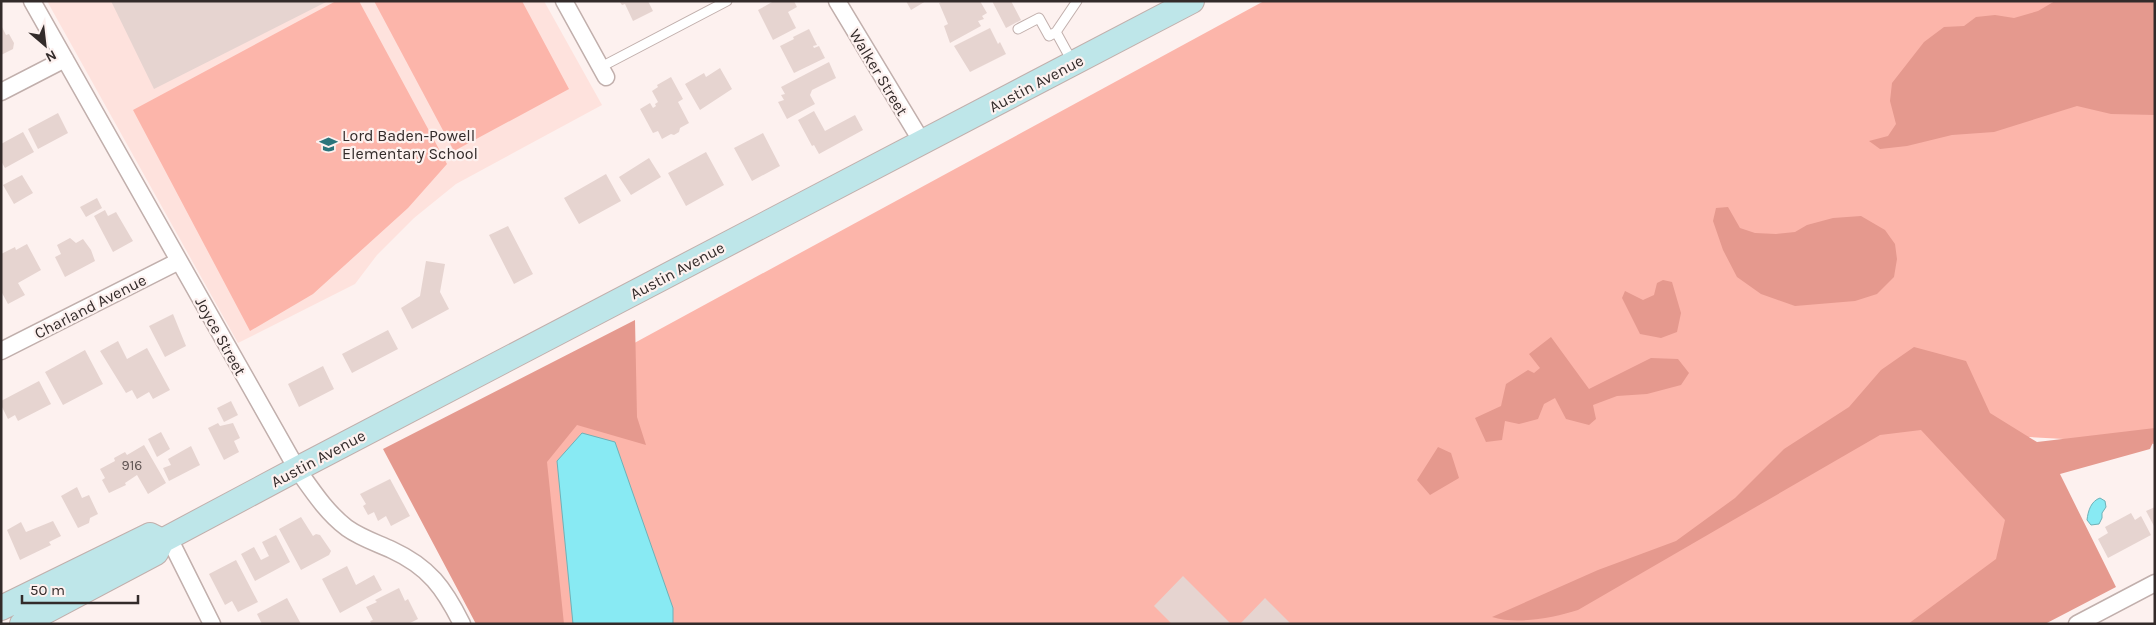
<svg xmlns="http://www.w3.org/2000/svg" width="2156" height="625" viewBox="0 0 2156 625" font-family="Karla,sans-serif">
	<rect width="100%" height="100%" fill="#fdf1ef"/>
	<!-- built -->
	<path fill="#fee2dd" d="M47 1H544L602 105 456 184 414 218 377 255 355 284 238 343Z"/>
	<!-- green -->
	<path fill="#fcb5aa" d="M336 1H359L447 164 408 208 313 294 250 331 133 110Z
		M374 1H522L569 89 454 151Z
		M1264 1H2155V444L2029 437 2017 624H542L454 441Z"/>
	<!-- forest -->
	<path fill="#e5998e" d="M2055 1H2155V115L2111 114 2077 106 1994 132 1952 135 1907 146 1880 149 1869 141 1888 136 1896 124 1890 101 1892 83 1924 42 1944 27 1964 26 1976 17 1995 15 2014 18 2038 11Z
		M1728 207 1740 228 1755 233 1776 234 1795 232 1807 225 1833 218 1861 216 1885 230 1895 244 1897 259 1894 277 1877 294 1855 301 1795 306 1761 294 1737 277 1723 250 1713 221 1716 208Z
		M1663 280 1672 282 1681 313 1677 332 1661 338 1640 334 1622 298 1625 291 1643 300 1654 295 1657 283Z
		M635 320 637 417 646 445 577 425 547 462 564 624H476L383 449Z
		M1551 337 1589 389 1651 358 1678 359 1689 373 1681 385 1647 394 1617 396 1593 405 1596 419 1589 425 1566 419 1555 398 1544 404 1538 419 1519 424 1505 421 1502 440 1486 442 1475 418 1501 406 1506 384 1528 370 1534 373 1540 368 1529 354Z
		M1914 347 1966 361 1990 413 2037 442 2155 428V438L2150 449 2060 474 2116 587 2045 624H1908L1996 559 2005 520 1921 430 1880 435 1578 610C1553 618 1516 625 1492 617L1598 570 1676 541 1735 498 1784 449 1849 407 1881 370Z
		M1438 447 1451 453 1459 478 1430 495 1417 480Z"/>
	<!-- water -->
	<path fill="#88eaf3" stroke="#6eb1b7" d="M582 433 615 442 673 608V624H573L557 461Z
		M2100 498 2105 501 2106 507 2102 513V518L2099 524 2091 525 2087 520C2088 511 2091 501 2100 498Z"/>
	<!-- building -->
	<path fill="#e6d4d0" d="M111 1H328L154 89Z
		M619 1H648L653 11 633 21 625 4 622 5Z
		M774 1H794L797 7 788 12 796 28 773 40 758 10Z
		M906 1H926L911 10Z
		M943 1H980L987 13 982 16 984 19 978 21 981 26 950 43 944 26 948 24 939 3Z
		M992 1H1011L1021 20 1006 28Z
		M1 25 6 35 9 34 14 43 13 49 1 55Z
		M990 28 998 44 1000 42 1006 54 970 72 954 46Z
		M809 29 817 45 813 46 814 48 819 46 825 58 794 73 780 46 794 39 793 37Z
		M829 62 836 78 812 90 810 95 815 104 787 119 778 102 784 100 781 95 785 94 781 87Z
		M720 68 732 89 700 110 685 84 704 73 706 77Z
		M671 77 683 99 678 102 689 123 680 128 679 132 674 135 671 134 662 139 658 131 653 133 640 109 650 103 653 108 656 106 655 104 658 102 652 91 658 87 657 85Z
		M814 111 825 131 855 115 863 130 819 154 814 145 812 146 798 120Z
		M58 113 68 133 38 149 28 129Z
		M23 132 34 152 5 168 1 161V144Z
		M763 133 780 166 752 181 734 148Z
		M706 152 724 185 686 206 668 173Z
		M649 158 661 177 631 195 619 177Z
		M606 174 621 201 579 224 564 198Z
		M22 175 33 193 14 204 3 185Z
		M97 198 102 208 86 217 80 207Z
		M105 210 108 216 116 212 133 241 113 252 94 216Z
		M508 226 533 274 514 284 489 235Z
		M70 238 76 243 83 239 91 250 95 261 65 277 55 257 61 254 57 245Z
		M27 244 41 270 18 283 25 295 8 304 1 291V254L15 247 16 250Z
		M426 261 445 264 440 292 449 309 412 329 401 308 420 296Z
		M173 314 186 346 165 357 149 326Z
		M388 330 398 349 352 373 342 354Z
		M118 341 127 359 147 348 170 390 153 399 149 392 137 399 132 390 126 393 100 351Z
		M85 350 103 384 63 405 45 372Z
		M323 366 334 389 299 407 288 384Z
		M39 381 51 404 18 421 15 415 8 419 1 405V401Z
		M231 401 238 415 224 422 217 408Z
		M218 423 220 426 233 423 240 438 234 441 239 452 224 460 208 428Z
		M161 432 170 449 157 457 148 439Z
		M144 445 166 483 148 494 137 475 125 483 126 485 109 493 102 480 105 478 100 469 115 461 114 458 125 452 127 455Z
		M191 446 200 465 169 481 163 468 171 465 168 459Z
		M390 479 410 516 391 526 386 516 378 521 374 512 368 515 363 506 366 504 360 494Z
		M77 487 82 498 89 495 98 514 90 518 89 523 78 528 61 496Z
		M2155 507V528L2146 511Z
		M2131 513 2135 520 2141 516 2151 535 2108 558 2098 539 2108 533 2105 527Z
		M301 517 313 536 316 534 320 535 331 551 329 555 301 570 279 529Z
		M53 521 61 536 49 542 51 545 20 560 7 530 21 522 26 532Z
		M276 535 290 562 255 581 241 554 254 547 261 560 269 556 262 542Z
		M236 560 258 602 238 612 232 601 225 605 209 574Z
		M347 566 356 585 374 575 382 590 340 613 322 579Z
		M1183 576 1231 624H1172L1154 606Z
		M399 588 405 601 408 599 418 619 408 624H372L370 621 373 620 366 607 377 602 375 600Z
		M287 598 301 624H262L257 614Z
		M1265 598 1291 624H1240Z"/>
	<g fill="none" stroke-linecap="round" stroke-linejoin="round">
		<defs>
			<path id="lane" d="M1018 29 1039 18 1049 36 1056 32
				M1073 63 1056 32 1077 1
				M601 67 727 1"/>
			<path id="street" d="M32 1 297 469C312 490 326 512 347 528 361 538 377 543 392 550 429 567 444 588 462 624
				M564 1 606 77
				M837 1 922 142
				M1 92 65 59
				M1 351 179 261
				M169 538 212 624
				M2077 624 2155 583"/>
			<path id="secondary" d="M1 608 150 535 162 541
				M22 624 156 553 162 541 297 469 1192 1"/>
		</defs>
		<!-- lane casing -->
		<use href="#lane" stroke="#c1afac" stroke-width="11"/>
		<!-- street casing -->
		<use href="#street" stroke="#c1afac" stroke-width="19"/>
		<!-- secondary casing -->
		<use href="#secondary" stroke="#c1afac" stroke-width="26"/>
		<!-- lane -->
		<use href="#lane" stroke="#fff" stroke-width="9"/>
		<!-- street -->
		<use href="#street" stroke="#fff" stroke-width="16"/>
		<!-- secondary -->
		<use href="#secondary" stroke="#bee6e9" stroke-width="24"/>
	</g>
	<!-- icons -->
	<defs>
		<symbol id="school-bare" viewBox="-9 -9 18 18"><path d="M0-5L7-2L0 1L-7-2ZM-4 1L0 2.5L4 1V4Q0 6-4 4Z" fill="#2b747b" stroke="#fdf1ef" stroke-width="2.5" paint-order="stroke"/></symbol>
	</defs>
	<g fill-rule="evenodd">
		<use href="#school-bare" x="316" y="132" width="25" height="25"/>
	</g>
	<g text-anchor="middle" stroke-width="4.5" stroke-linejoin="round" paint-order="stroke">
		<!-- number labels -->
		<g font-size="14" fill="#605554">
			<text x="132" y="470">916</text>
		</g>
		<!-- street labels -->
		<g font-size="16" fill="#332b2a" stroke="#fdf1ef">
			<text transform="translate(879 72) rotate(59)" y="6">Walker Street</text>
			<text transform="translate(1036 83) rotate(-28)" y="6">Austin Avenue</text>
			<text transform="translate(677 270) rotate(-28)" y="6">Austin Avenue</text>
			<text transform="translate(90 306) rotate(-27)" y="6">Charland Avenue</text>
			<text transform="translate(221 336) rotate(61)" y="6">Joyce Street</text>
			<text transform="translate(318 458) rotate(-28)" y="6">Austin Avenue</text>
		</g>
		<!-- poi labels -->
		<g font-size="16" fill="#332b2a" stroke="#fdf1ef" text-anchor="start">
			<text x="342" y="141">Lord Baden-Powell<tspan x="342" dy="18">Elementary School</tspan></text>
		</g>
	</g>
	<!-- border -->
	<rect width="2156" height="625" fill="none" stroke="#332b2a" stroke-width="5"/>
	<!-- north arrow -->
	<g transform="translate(45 45) rotate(152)" stroke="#fdf1ef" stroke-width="4" paint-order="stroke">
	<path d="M0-4L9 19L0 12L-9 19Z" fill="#332b2a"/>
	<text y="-8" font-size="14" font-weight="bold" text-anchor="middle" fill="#332b2a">N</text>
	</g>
	<!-- scale -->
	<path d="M22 595v8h116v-8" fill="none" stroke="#332b2a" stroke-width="2.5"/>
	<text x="30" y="595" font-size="15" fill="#332b2a" stroke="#fdf1ef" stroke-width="4" paint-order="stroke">50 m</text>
</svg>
